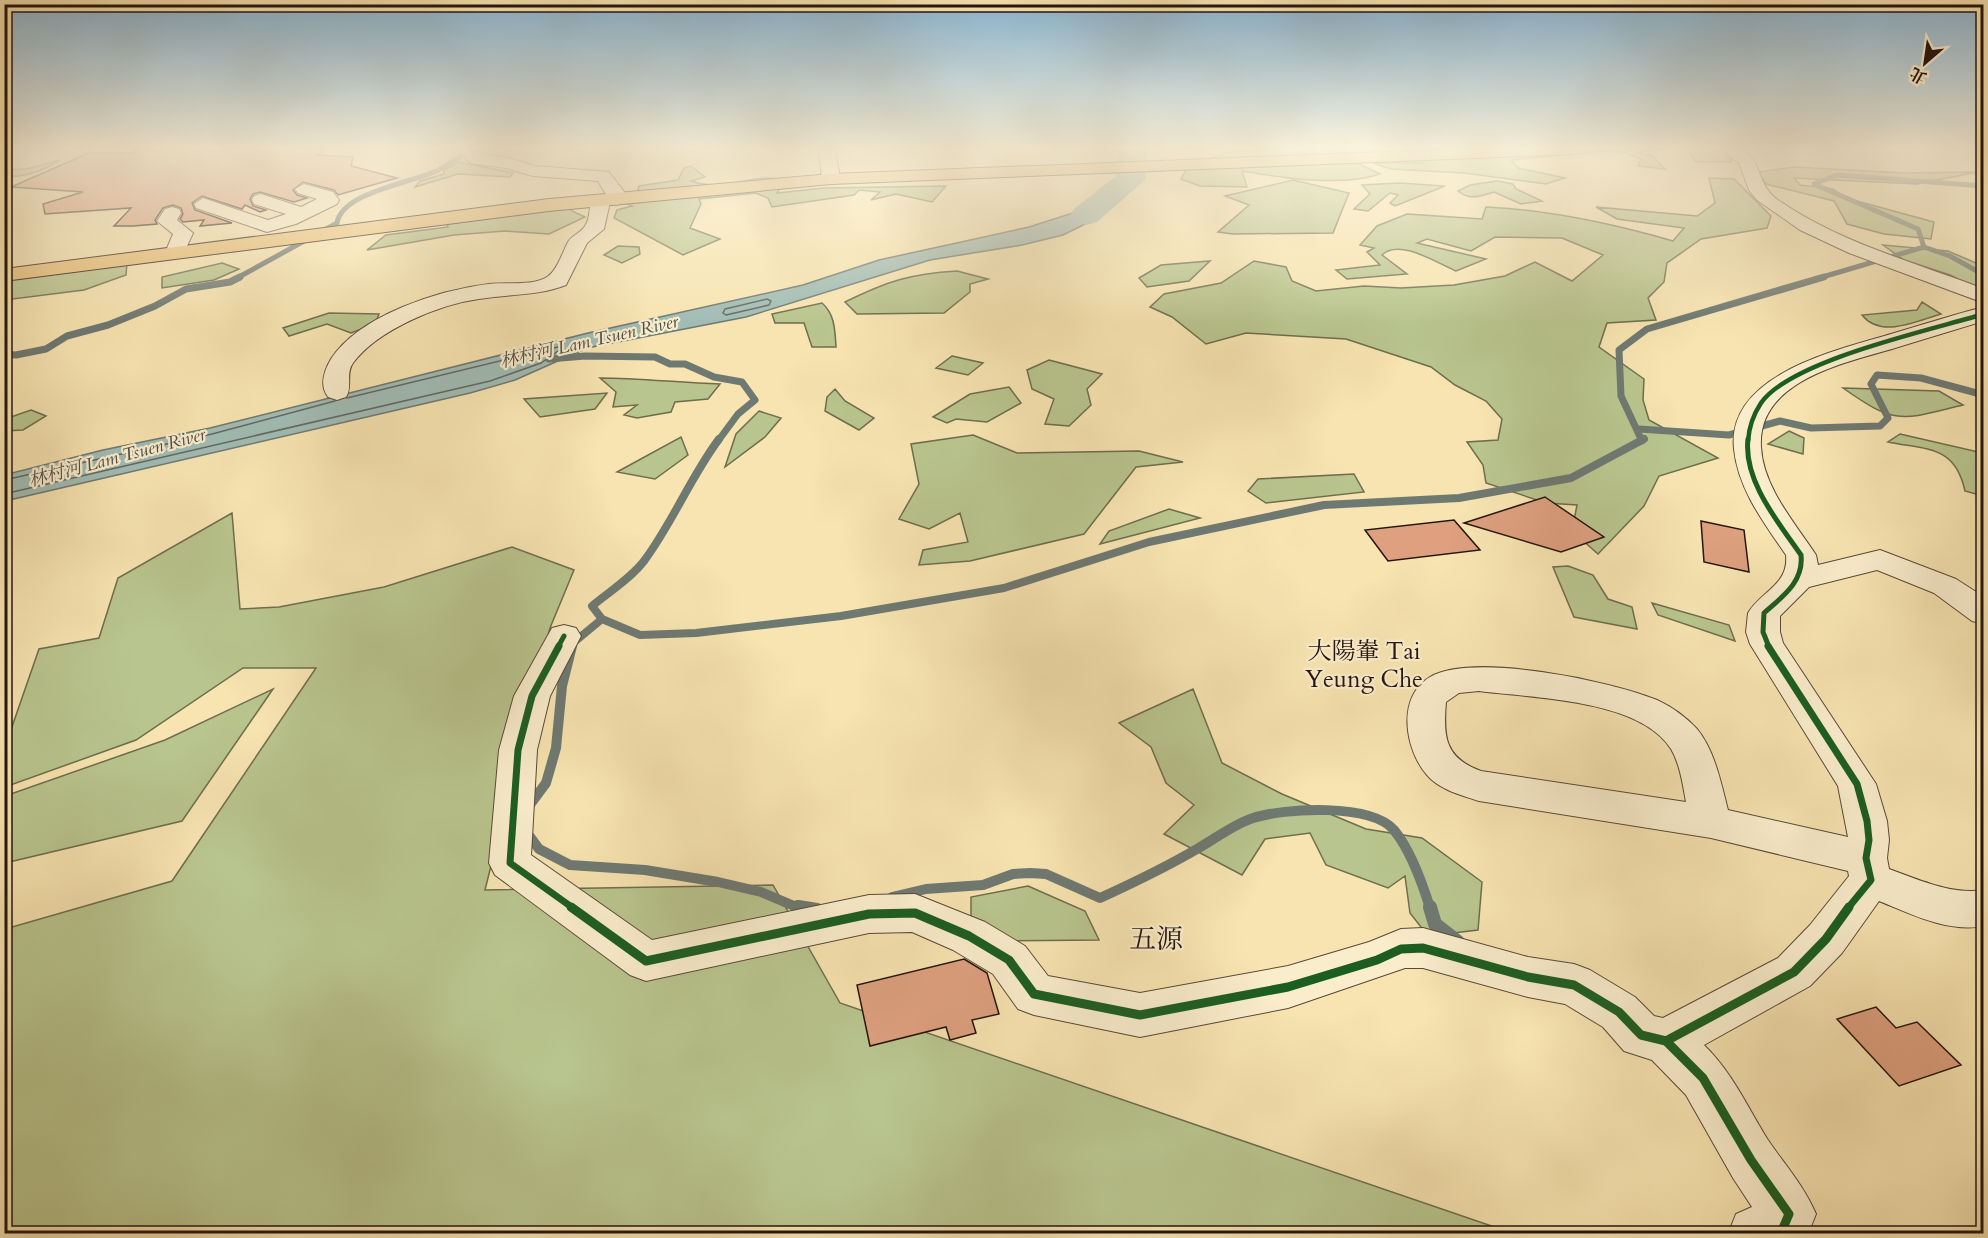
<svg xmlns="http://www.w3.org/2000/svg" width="1988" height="1238" viewBox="0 0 1988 1238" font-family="Cardo,'Noto Serif TC',serif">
	<rect width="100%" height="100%" fill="#f7e4b1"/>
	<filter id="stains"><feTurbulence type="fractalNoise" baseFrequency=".00333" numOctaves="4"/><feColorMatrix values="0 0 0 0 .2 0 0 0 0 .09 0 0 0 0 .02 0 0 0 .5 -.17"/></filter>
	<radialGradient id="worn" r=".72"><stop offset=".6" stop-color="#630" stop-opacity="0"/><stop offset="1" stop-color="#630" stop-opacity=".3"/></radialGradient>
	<!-- green -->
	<path fill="#b9c58e" stroke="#6e6d4e" stroke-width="1.5" d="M1228 149H1384V153L1356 156 1359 164 1380 174C1341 187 1283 178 1242 171L1247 187 1200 186 1181 179 1188 166 1229 152Z
		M1430 149H1667L1638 152 1653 156 1665 169 1638 166 1641 159 1627 153 1606 151 1511 160 1518 168 1565 178 1546 184 1464 173 1391 169 1373 163H1423L1433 152Z
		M1681 149H1726L1732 153 1731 162H1695L1687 149Z
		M60 160C43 171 25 177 5 177V170L26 169Z
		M459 162 513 173 510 177 458 174 415 187 420 181 444 174V170Z
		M691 166 705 177 691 181C726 193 752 172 785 180L777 193 824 188 946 186 932 202 896 194 871 200 880 192 859 190 854 195 772 207 768 198 756 193 699 199 701 204 690 228 720 239 683 255 614 218 617 210 632 206 621 201 637 193 639 186 678 180 684 168Z
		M1794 167 1904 173 1978 172 1917 184 1794 178 1800 185 1833 189 1846 198 1934 222 1931 239 1884 234 1847 224 1834 201 1766 184 1758 172Z
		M1709 178 1734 179 1771 216 1767 228 1701 239 1667 263 1664 282 1648 298 1656 320 1607 323 1599 347 1644 379 1643 400 1649 420 1718 458 1659 476 1644 506 1598 554 1572 531 1577 505 1546 503 1486 483 1483 465 1467 442 1498 440 1502 419 1486 401 1455 385 1431 367 1346 339 1246 333 1206 344 1172 317 1150 307 1164 294 1221 283 1254 261 1286 267 1292 281 1316 291 1364 286 1401 288 1454 285 1505 276 1535 262 1572 281 1603 255 1562 238 1495 237 1471 251 1427 239 1417 243 1486 259 1456 271C1437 263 1399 238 1382 255L1407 274 1347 279 1336 270 1380 265 1367 252 1374 248 1360 245 1377 226 1407 214 1482 219 1486 207C1550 210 1611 223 1673 241L1684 228 1617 219 1596 207 1697 216 1715 203Z
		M1293 180 1349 193 1333 233 1233 234 1218 232 1249 205 1225 196Z
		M1497 181 1513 184 1516 189 1542 201 1521 204 1494 192C1480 196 1470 201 1458 191L1470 185Z
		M1399 183 1445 186 1395 206 1390 203 1398 195 1390 193 1368 211 1354 209 1370 194 1362 185Z
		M568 206 572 211 585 217 549 234 505 231 454 235 367 250 386 235 448 227 445 220Z
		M1883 245 1948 251 1983 266V292L1950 275 1904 260Z
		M618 246 639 247 640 254 622 263 604 255Z
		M1210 261 1189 281 1147 287 1139 278 1161 265Z
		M127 263 126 275 84 290 5 300 4 271Z
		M222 263 239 269 214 280 162 288V277Z
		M957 271 988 279 970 284V292L944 313 857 314 845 302C888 281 909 274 957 271Z
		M1922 302 1941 314C1916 321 1881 339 1862 315L1917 310Z
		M822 303C835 314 835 331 836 347H812L804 323H775L772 314Z
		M329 313 379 314 375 324 351 333 327 324 289 336 283 328Z
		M952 356 983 363 968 375 936 368Z
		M1049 360 1102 374 1087 389 1091 405 1069 426 1045 424 1054 399 1032 389 1027 370Z
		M600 378C641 378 680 383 720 384L708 399 675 402 671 412 637 418 624 415 637 405 613 407 616 392Z
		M1009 387 1021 403 987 422 956 419 947 423 933 417 970 394Z
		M1843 388 1939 391 1963 405C1901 420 1897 426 1843 388Z
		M835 389 845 401 874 418 859 430 825 411 827 397Z
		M607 393 595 409 540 417 524 399Z
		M31 410 46 416 23 430 5 431V419Z
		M759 411 781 418 765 437 725 467 736 434Z
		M1789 431 1804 438 1803 454 1768 444Z
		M1900 434 1983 453V496L1965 491C1955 445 1927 450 1888 442Z
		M973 435 1017 453 1139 451 1183 462 1136 467 1084 534 970 561 919 565 923 550 968 542 960 513 929 529 899 519 919 484 911 444Z
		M681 437 688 455 655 479 617 472Z
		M1354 474 1364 492 1266 503 1248 491 1258 479Z
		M1169 509 1200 518 1100 544 1109 531Z
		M232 513 240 609 279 607 384 587 512 547 574 570 550 628 485 890 773 885 840 1003 1512 1233 5 1234V929L172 881 316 668H243L136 740 5 787V747L39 649 99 638 118 578Z
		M1568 566 1593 575 1608 599 1632 607 1637 629 1574 617 1553 567Z
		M1652 603 1729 625 1735 641 1658 615Z
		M273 689 182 821 5 863V796L165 740Z
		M1193 689 1222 763 1282 794 1366 829 1422 838 1482 882 1478 930 1428 936 1410 913 1405 876 1388 888 1326 865 1310 833 1265 839 1242 875 1164 834 1194 805 1166 783 1151 747 1119 723Z
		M1028 886 1085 911 1099 940 993 941 971 928V897Z"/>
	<!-- water -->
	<path fill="#a0bcb5" stroke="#6e7972" stroke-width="1.5" d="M1132 171 1142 172 1144 176 1095 219 1063 235 1022 245 930 260 746 317 587 348 515 380 470 393 5 501 4 475 103 450 210 428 588 333 803 285 879 260 1029 227 1079 211Z"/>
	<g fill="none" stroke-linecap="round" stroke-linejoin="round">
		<!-- shore -->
		<path stroke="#626862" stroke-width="1.5" d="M767 299 771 301 769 305 726 315 723 313 725 309Z
			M4 480 212 434 335 401
			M4 494 490 381 541 363 561 349 558 347 347 398"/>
		<!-- stream-far4 -->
		<path stroke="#6e7972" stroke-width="5" d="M1924 247 1918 229 1814 184 1837 175 1984 186
			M1924 247 1950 256 1984 275
			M237 278 337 223C342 193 409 183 434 172 444 168 453 161 462 155L463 149
			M1819 278 1924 247"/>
		<!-- stream-far3 -->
		<path stroke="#6e7972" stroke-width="7" d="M4 354 16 355 46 349 67 336 108 325 155 306 186 289 230 282 240 277
			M549 359 585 356 655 357 670 364H685L714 377 742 382 755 400 738 414 718 441
			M1639 429 1729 435 1780 421 1811 428 1880 426 1888 418 1871 384 1877 375 1921 378 1984 395
			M1642 441 1621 396 1619 350 1647 329 1824 277"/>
		<!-- stream-far2 -->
		<path stroke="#6e7972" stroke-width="8" d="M719 439C690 478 673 522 644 561 631 578 609 592 592 606L602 619 640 635 696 633 841 616 1004 588 1149 542 1324 505 1459 498 1571 478 1644 439
			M572 647 573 643 602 619"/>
		<!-- stream-far1 -->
		<path stroke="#6e7972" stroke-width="10" d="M529 806 546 783 556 748 562 686 572 646
			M525 830 539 849 570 865 645 870 718 882 761 892 794 906 807 908
			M892 897 926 889 983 885 1013 874 1030 873 1046 874 1100 898C1133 883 1166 867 1197 849 1215 839 1234 824 1253 818 1284 808 1371 803 1394 830 1411 851 1422 882 1430 908"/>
		<!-- stream -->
		<path stroke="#6e7972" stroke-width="14" d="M798 907 817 910
			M1430 907 1435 924 1458 942"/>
		<!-- river -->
		<path fill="#a0bcb5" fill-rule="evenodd" d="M1118 149H1146V179L1097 222 1086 225 1075 222 1070 215 1075 208 1116 176Z"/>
	</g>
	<!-- building -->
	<path fill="#dea07f" stroke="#24150e" stroke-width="1.5" d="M145 149H326L317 155 353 157 351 166 397 178 338 195 334 190 303 182 293 190 297 195 307 198 294 202 260 192 253 194 250 199 253 206 266 210 260 212 245 205 242 209 202 196 192 203 195 210 232 223 200 226 204 220 183 222 180 219 183 214 181 208 173 205 163 208 155 220 157 224 133 226H114L131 208 45 214 43 204 83 192 11 187 89 153H134L135 150Z
		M1545 497 1604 537 1561 552 1464 523Z
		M1454 520 1480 550 1388 561 1365 530Z
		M1701 521 1744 530 1749 572 1704 562Z
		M964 959 987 973 999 1014 972 1020 976 1033 950 1040 946 1027 870 1046 857 985Z
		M1876 1007 1896 1028 1917 1022 1961 1065 1899 1086 1837 1019Z"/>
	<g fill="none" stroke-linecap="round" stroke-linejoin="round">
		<defs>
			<path id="minor" d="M463 149H475L481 154 509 158 535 166 609 172 625 193 626 199 617 205 610 202 604 229 587 243 566 285C538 296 508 294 479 299 440 304 377 330 353 363 345 374 353 387 346 397L337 400 328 397C319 385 324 371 331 359 360 315 439 290 489 284 506 282 533 286 547 277 557 271 563 251 568 242 572 235 581 233 585 226 591 218 588 205 594 196H607L598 181 533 176 506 168 470 163 461 152Z
				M819 149H835L840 179 837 183 831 184 822 179Z
				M1720 149C1767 144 1750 180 1778 200 1840 243 1914 262 1984 289V303L1849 253 1800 230 1757 200 1749 190 1739 163Z
				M304 184 333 192 339 200 337 204 296 224 267 232 196 208 194 204 203 198 268 220 286 214 254 204 252 200 254 196 261 194 301 207 317 199 298 193 295 189Z
				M172 207 179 209 181 213 177 220 193 233 182 257H168L165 253 173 234 157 221 165 209Z
				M1984 307V321C1953 330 1922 340 1892 349 1844 363 1757 381 1761 447 1763 487 1795 523 1816 555L1818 565 1880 550 1956 579 1984 597V624L1972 621 1934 593 1877 570 1809 587 1780 616V632L1783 643 1876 784 1887 821 1889 840 1887 858 1889 869C1920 880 1951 895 1984 890V926C1948 933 1911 914 1879 901L1842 953 1810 986 1704 1045C1732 1072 1748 1108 1768 1140 1785 1165 1804 1186 1816 1214L1808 1234H1728L1736 1214 1752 1207 1733 1178 1686 1095 1652 1060 1624 1051 1603 1027 1565 1004 1528 997 1423 968H1405L1288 1008 1140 1037 1034 1015 1018 1009 993 974 953 950 912 932 869 933 646 981 630 975 495 875 489 863 499 750 514 696 552 628 564 625 576 628 581 636 550 696 537 750 531 855 652 940 869 895 915 894 985 922 1025 946 1048 976 1140 993 1288 966 1369 942 1401 929 1423 928 1528 957 1574 964 1590 970 1635 997 1654 1016 1663 1018 1778 958 1810 925 1849 876 1848 871 1711 838 1479 801C1461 795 1440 790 1427 775 1405 750 1396 697 1430 677 1473 652 1611 681 1657 700 1672 707 1686 717 1697 729 1715 751 1721 783 1728 810L1848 837 1838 786 1750 644 1746 632 1748 613C1761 591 1789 585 1786 555 1764 523 1738 489 1734 449 1726 374 1838 350 1891 334 1922 325 1952 315 1984 307ZM1479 691C1532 698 1640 699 1671 749 1680 764 1683 786 1686 802L1481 771C1445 758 1443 737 1446 702L1459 693Z"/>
			<path id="major" d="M1462 149H1585L1577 154 831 184 549 211 4 281V269L549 199 831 174Z"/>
		</defs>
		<!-- minor casing -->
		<use href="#minor" stroke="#594937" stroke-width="2"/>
		<!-- major casing -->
		<use href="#major" stroke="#24150e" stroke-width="2"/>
		<!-- minor -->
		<use href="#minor" fill="#faedcc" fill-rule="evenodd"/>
		<!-- major -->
		<use href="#major" fill="#ecc278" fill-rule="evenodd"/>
		<defs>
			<path id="cycleway-far3" d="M1748 441C1749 426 1753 415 1761 403 1791 360 1931 330 1984 314"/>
			<path id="cycleway-far2" d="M1748 439C1743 481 1779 523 1801 555 1804 582 1782 597 1764 613L1763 632 1769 647
				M558 647 564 636"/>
			<path id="cycleway-far1" d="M559 646 532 696 518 750 510 863 573 908
				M1768 646 1857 784 1867 821 1869 840 1866 858 1871 880 1848 908"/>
			<path id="cycleway" d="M571 907 646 961 869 914 915 913 969 936 1009 960 1034 994 1140 1015 1288 987 1377 960 1401 949 1423 948 1528 977 1574 985 1619 1012 1641 1035 1666 1041 1703 1078 1751 1160 1789 1214 1781 1233H1755
				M1666 1041 1794 972 1826 939 1849 907"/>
		</defs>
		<!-- cycleway-far3 casing -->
		<use href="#cycleway-far3" stroke="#faedcc" stroke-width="8"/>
		<!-- cycleway-far2 casing -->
		<use href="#cycleway-far2" stroke="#faedcc" stroke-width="9"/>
		<!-- cycleway-far1 casing -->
		<use href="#cycleway-far1" stroke="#faedcc" stroke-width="10"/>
		<!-- cycleway casing -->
		<use href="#cycleway" stroke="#faedcc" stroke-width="13"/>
		<!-- cycleway-far3 -->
		<use href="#cycleway-far3" stroke="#1b5e20" stroke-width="4.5"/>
		<!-- cycleway-far2 -->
		<use href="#cycleway-far2" stroke="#1b5e20" stroke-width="5"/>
		<!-- cycleway-far1 -->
		<use href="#cycleway-far1" stroke="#1b5e20" stroke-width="7"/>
		<!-- cycleway -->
		<use href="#cycleway" stroke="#1b5e20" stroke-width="9"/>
	</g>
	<!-- sky -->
	<linearGradient id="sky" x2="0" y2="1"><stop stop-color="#8bb7d4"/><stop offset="0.46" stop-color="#fbf3dc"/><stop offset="1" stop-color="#fbf3dc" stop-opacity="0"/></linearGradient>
	<rect width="1988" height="322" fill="url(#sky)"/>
	<g text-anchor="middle" stroke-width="4.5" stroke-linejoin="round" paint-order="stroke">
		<!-- far-water labels -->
		<g font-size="18" font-style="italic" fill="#4f4f48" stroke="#faedcc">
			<text transform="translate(589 341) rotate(-13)" y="6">林村河 Lam Tsuen River</text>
			<text transform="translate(117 457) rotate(-15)" y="6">林村河 Lam Tsuen River</text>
		</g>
		<!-- quarter labels -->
		<g font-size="24" fill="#24150e" stroke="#faedcc">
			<text x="1364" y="659">大陽輋 Tai<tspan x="1364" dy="28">Yeung Che</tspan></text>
		</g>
		<!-- near-neighbourhood labels -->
		<g font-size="27" fill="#24150e" stroke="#faedcc">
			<text x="1156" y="948">五源</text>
		</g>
	</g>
	<!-- margin -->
	<rect width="1988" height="1238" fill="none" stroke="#f7e4b1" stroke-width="24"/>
	<rect x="6" y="6" width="1976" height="1226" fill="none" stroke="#24150e" stroke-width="3"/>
	<rect x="12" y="12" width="1964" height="1214" fill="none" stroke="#24150e" stroke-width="1.5"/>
	<!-- north arrow -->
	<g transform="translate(1925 63) rotate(209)" stroke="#faedcc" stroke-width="4.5" paint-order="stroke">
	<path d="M0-4.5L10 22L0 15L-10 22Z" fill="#24150e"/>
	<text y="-9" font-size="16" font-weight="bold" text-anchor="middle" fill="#24150e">北</text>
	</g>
	<rect width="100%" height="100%" filter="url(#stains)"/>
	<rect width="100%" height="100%" fill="url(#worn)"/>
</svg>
